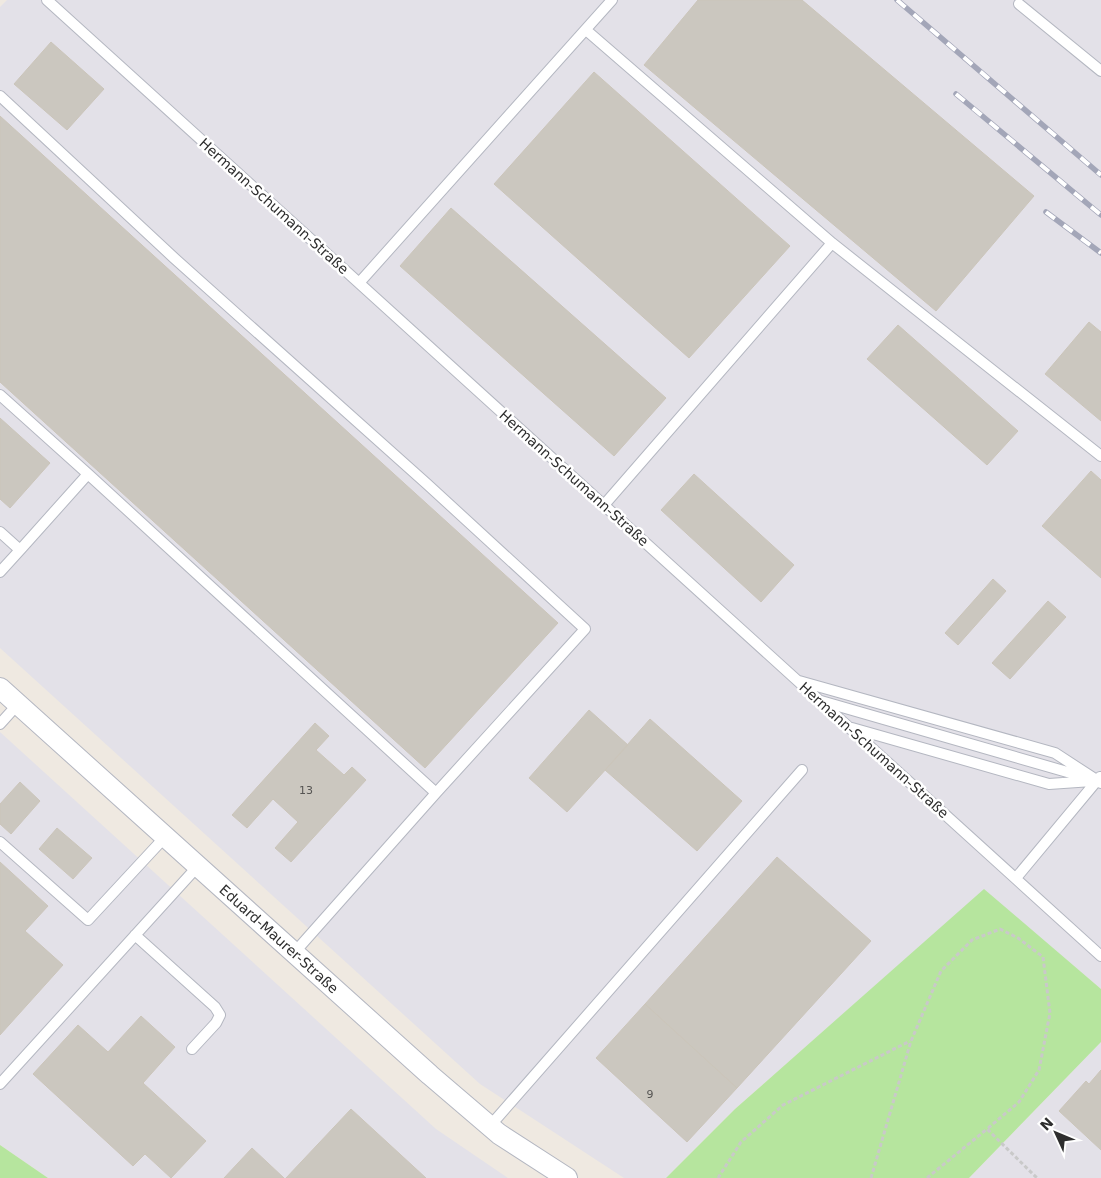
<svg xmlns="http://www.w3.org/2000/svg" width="1101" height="1178" viewBox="0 0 1101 1178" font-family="'DejaVu Sans',sans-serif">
	<rect width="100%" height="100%" fill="#efe9e1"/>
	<!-- industrial -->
	<path fill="#e3e1e8" d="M7 0H1101V989L984 890 735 1109 666 1178H624L480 1084 0 648V7Z
		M0 732 436 1129 508 1178H48L0 1145Z
		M1101 1042V1178H969Z"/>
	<!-- green -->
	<path fill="#b6e59e" d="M984 889 1101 989V1042L969 1178H666L735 1109Z
		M0 1145 48 1178H0Z"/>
	<!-- building -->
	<path fill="#cbc7bf" stroke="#cbc5ba" d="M698 0H802L1034 196 936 311 644 65Z
		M51 42 104 89 67 130 14 84Z
		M594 72 790 246 689 358 494 184Z
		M0 116 558 623 425 768 0 382Z
		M451 208 666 398 614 456 400 266Z
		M1089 322 1101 332V421L1045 374Z
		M898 325 1018 431 987 465 867 359Z
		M0 418 50 463 10 508 0 499Z
		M1091 471 1101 480V578L1042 526Z
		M694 474 794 565 761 602 661 510Z
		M993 579 1006 591 958 645 945 633Z
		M1048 601 1066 617 1010 679 992 663Z
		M589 710 628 745 567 812 529 778Z
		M650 719 742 801 697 851 605 770Z
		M315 723 329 736 316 750 344 775 352 767 366 780 291 862 275 848 298 822 273 799 247 828 232 815Z
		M20 782 40 801 11 834 0 824V804Z
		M57 828 92 858 73 879 39 849Z
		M777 857 871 941 737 1088 645 1004Z
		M0 862 48 906 25 931 63 965 0 1035Z
		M645 1004 737 1088 687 1142 596 1058Z
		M141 1016 175 1047 143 1083 206 1141 171 1178 145 1154 133 1166 33 1074 78 1025 108 1052Z
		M1101 1070V1150L1059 1111 1086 1081 1089 1084Z
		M351 1109 426 1178H286Z
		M252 1148 284 1178H224Z"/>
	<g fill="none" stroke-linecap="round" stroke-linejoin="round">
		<defs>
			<path id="lane" d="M47 0 1101 956
				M1019 4 1101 71
				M586 30 832 243 604 505
				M0 96 173 257 427 484 585 629 436 793
				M832 243 1101 456
				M359 283 612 0
				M0 395 88 474
				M0 532 20 550 0 572
				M20 550 88 474 436 793 294 953
				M799 681 1055 753 1101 783
				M821 701 1088 778
				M0 724 18 704
				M852 728 1049 784 1092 781
				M0 842 88 920 165 837
				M1016 878 1100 777
				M135 935 215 1007 220 1015 216 1023 192 1049
				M0 1084 198 866
				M490 1126 802 770"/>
			<path id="street" d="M0 688 430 1075 499 1134 567 1178"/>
		</defs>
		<!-- lane casing -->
		<use href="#lane" stroke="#b4b7c1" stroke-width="12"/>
		<!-- street casing -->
		<use href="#street" stroke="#b4b7c1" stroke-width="22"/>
		<!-- path -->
		<path stroke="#c9c9c9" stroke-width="3" stroke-dasharray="4 2.5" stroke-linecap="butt" d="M718 1178 741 1142 783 1105 910 1041
			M871 1178 911 1041 941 971 972 940 1000 929 1018 938 1043 957 1050 1013 1039 1070 1019 1102 987 1129
			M927 1178 987 1129 1037 1178"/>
		<!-- lane -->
		<use href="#lane" stroke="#fff" stroke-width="10"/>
		<!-- street -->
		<use href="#street" stroke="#fff" stroke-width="20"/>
		<defs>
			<path id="rail" d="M897 0 1101 175
				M956 94 1101 215
				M1046 212 1101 253"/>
		</defs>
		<!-- rail casing -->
		<use href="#rail" stroke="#a3a6b8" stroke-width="5.5"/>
		<!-- rail -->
		<use href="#rail" stroke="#fff" stroke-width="4" stroke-dasharray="11" stroke-linecap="butt"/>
	</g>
	<g text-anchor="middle" stroke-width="5" stroke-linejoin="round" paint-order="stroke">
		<!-- number labels -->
		<g font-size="11" fill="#555452">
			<text x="306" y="794">13</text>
			<text x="650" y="1098">9</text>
		</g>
		<!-- street labels -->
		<g font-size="14" fill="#2e2e2e" stroke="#fff">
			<text transform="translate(274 206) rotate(42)" y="5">Hermann-Schumann-Straße</text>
			<text transform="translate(574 478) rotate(42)" y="5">Hermann-Schumann-Straße</text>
			<text transform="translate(874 750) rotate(42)" y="5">Hermann-Schumann-Straße</text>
			<text transform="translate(279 939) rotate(42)" y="5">Eduard-Maurer-Straße</text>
		</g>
	</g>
	<!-- north arrow -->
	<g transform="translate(1056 1133) rotate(314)" stroke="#ffffff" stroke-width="4" paint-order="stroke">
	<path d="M0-4L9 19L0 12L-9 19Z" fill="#2e2e2e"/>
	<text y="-8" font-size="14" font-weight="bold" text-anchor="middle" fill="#2e2e2e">N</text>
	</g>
</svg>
